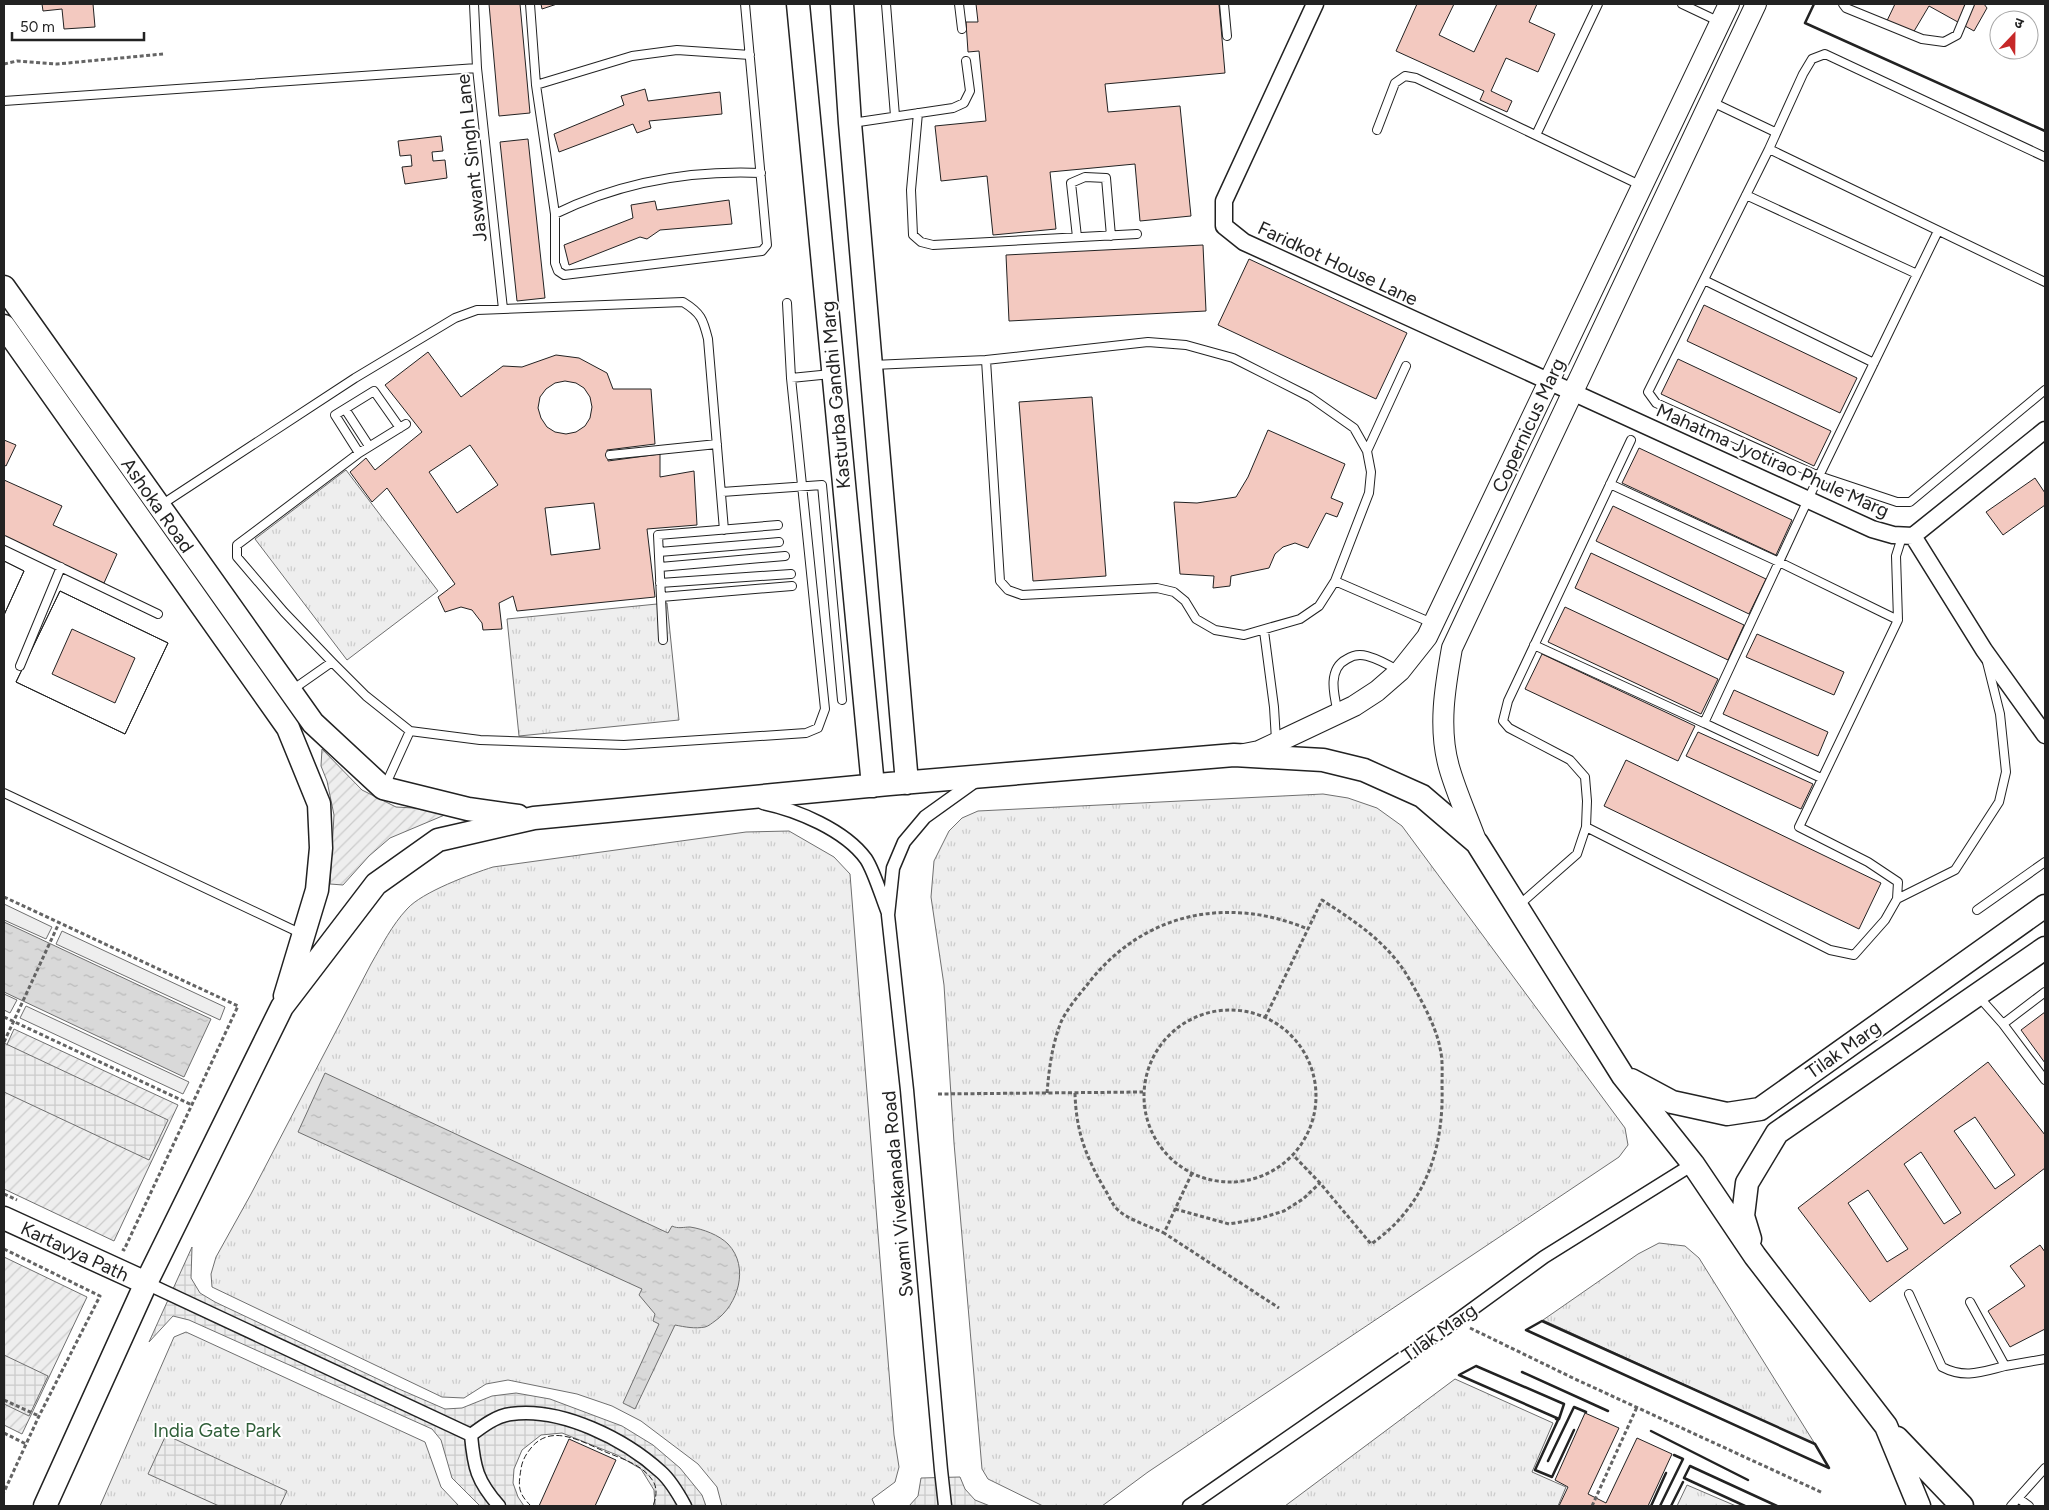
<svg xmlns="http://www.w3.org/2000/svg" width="2049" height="1510" viewBox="0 0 2049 1510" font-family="Figtree,'Noto Sans Devanagari',sans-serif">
	<defs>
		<pattern id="park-tufts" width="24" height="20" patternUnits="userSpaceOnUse" patternTransform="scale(1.25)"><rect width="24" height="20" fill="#eee"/><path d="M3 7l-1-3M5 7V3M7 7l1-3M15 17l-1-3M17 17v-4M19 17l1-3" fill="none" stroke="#ccc"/></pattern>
		<pattern id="garden-furrows" width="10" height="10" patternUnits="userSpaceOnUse" patternTransform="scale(1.25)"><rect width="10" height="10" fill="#eee"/><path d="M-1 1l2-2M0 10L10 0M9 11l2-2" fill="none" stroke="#ccc"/></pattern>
		<pattern id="plaza-grid" width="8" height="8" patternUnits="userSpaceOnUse" patternTransform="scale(1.25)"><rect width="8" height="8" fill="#ededed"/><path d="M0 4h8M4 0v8" fill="none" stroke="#cbcbcb"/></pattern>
		<pattern id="water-ripples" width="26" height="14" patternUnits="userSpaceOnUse" patternTransform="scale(1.25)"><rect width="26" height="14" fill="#d9d9d9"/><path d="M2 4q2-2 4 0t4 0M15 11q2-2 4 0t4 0" fill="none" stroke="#bababa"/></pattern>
	</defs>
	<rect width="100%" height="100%" fill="#fff"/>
	<!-- grass -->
	<path fill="#eee" stroke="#6f6f6f" d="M4 904 52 927 46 939 4 920Z
		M62 931 225 1007 220 1020 56 944Z
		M4 994 17 1000 10 1013 4 1010Z
		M26 1006 189 1082 183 1094 20 1018Z"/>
	<!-- park -->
	<path fill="url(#park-tufts)" stroke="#6f6f6f" d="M346 470 438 591 347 660 255 539Z
		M667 603 679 720 519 736 507 619Z
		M1323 794 1348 798 1377 808 1402 826 1625 1128 1628 1145 1619 1157 1148 1472 1102 1506H1043L988 1479 982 1469 954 1143 944 985 931 897 934 861 949 831 962 818 978 811Z
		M789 831 834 857 850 874 880 1259 894 1435 899 1467 895 1482 872 1499 875 1506H722L717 1487 698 1464 641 1421 612 1406 577 1394 508 1380 486 1384 464 1398 442 1397 212 1287 211 1274 216 1257 251 1194 371 964C382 945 392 925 407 909 422 892 471 874 493 867L746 832Z
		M1659 1243 1685 1246 1699 1258 1815 1444 1543 1320 1638 1254Z
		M186 1332 425 1442 441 1487 459 1506H100L174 1337Z
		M1455 1379 1553 1423 1532 1472 1566 1487 1558 1506H1285Z
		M1687 1485 1736 1506H1677Z"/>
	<!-- garden -->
	<path fill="url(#garden-furrows)" stroke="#6f6f6f" d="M322 749 362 790 396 807 431 809 447 814 390 838 369 856 343 885 330 884 334 815 327 781 321 766Z
		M14 1029 178 1105 114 1241 4 1189V1051Z
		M4 1257 87 1297 22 1434 4 1425Z"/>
	<!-- plaza -->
	<path fill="url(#plaza-grid)" stroke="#6f6f6f" d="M4 1043 168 1120 149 1160 4 1092Z
		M192 1247 191 1278 200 1293 215 1302 399 1389 445 1409 462 1408 492 1396 516 1393 550 1399 622 1426 653 1445 680 1468 702 1495 706 1506H655L654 1490 641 1469 617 1455 562 1433 541 1435 522 1450 514 1469 513 1483 518 1497 524 1506H480L452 1478 441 1440 432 1429 189 1320 173 1316 149 1342Z
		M4 1355 48 1376 29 1416 4 1404Z
		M166 1435 287 1491 280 1506H219L148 1474Z
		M960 1477 965 1489 975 1500 990 1506H909L918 1496 921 1478Z"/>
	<!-- water -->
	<path fill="url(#water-ripples)" stroke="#6f6f6f" d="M4 922 211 1019 184 1077 4 992Z
		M325 1073 668 1233 672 1226C678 1229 684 1227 690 1227 703 1229 719 1235 728 1244 750 1267 738 1305 715 1321 712 1323 709 1326 705 1327 695 1329 685 1327 675 1325L635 1409 623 1403 659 1324 653 1321 655 1314 639 1295 642 1289 298 1132Z"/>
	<!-- building -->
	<path fill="#f3c9c0" stroke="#222" fill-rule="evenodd" d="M42 4H93L95 27 64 29 62 9 43 11Z
		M489 4H520L530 113 499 116Z
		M541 4H557L542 9Z
		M976 4H1219L1225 73 1105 84 1108 112 1180 106 1191 216 1140 221 1135 164 1050 172 1056 229 993 235 987 176 941 181 935 126 986 121 979 51 968 52 966 22H978Z
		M1417 4H1454L1439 35 1474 52 1497 4H1537L1529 22 1555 34 1538 72 1506 58 1491 91 1512 101 1507 112 1480 100 1484 91 1396 51Z
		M1895 4H1984L1987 8 1974 31 1929 6 1910 38 1884 27Z
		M645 89 648 101 720 92 722 114 649 121 651 128 637 133 633 124 559 152 554 134 624 105 621 96Z
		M441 136 443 151 432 152 433 161 445 160 447 178 405 184 402 167 412 166 411 155 400 156 398 141Z
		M528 139 545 298 517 301 500 142Z
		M729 200 732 224 660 230 647 239 640 237 569 265 564 245 633 218 631 205 655 201 657 210Z
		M1203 245 1206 311 1009 321 1006 255Z
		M1249 259 1407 333 1376 399 1218 325Z
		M1704 305 1857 378 1840 413 1687 341Z
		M428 352 461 397 503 366 522 367 556 355 579 358 607 373 613 389H651L655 444 607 450 608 461 660 454V477L694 471 697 525 647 529 655 597 517 611 513 596 499 603 502 629 483 630 482 623 472 610 461 607 445 612 438 597 455 584 387 488 372 502 350 472 366 458 375 470 422 432 385 385ZM565 381 576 383 584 388 590 397 592 407 590 418 585 426 576 432 566 434 555 432 547 427 541 418 538 408 540 397 546 389 555 383ZM470 445 498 485 457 513 429 472ZM594 503 600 549 551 555 545 508Z
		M1678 359 1831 431 1814 466 1661 394Z
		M1092 397 1106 576 1033 581 1019 402Z
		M1268 430 1345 464 1331 498 1343 503 1337 517 1326 513 1308 548 1295 543 1283 547 1275 554 1269 568 1231 576 1230 586 1213 588 1214 576 1180 574 1174 502 1197 503 1236 497 1248 477Z
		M4 440 16 445 6 466 4 465Z
		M1639 448 1792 520 1776 555 1622 483Z
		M2035 478 2045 493V505L2003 535 1986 512Z
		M4 480 62 506 53 525 117 554 104 583 4 538Z
		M1613 506 1766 579 1749 614 1596 541Z
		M1591 553 1744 625 1728 660 1575 588Z
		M4 561 24 571 4 615Z
		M4 561 24 571 4 615Z
		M60 591 168 643 125 734 16 682ZM72 629 135 658 115 703 52 674Z
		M60 591 168 643 125 734 16 682Z
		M1565 607 1718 679 1701 714 1548 642Z
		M1757 634 1844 672 1834 695 1746 657Z
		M1542 654 1695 726 1678 761 1525 689Z
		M1734 690 1828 732 1818 756 1723 714Z
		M1698 732 1813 784 1801 809 1686 756Z
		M1626 760 1881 883 1859 929 1604 806Z
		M2045 1012V1063L2021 1030Z
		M1988 1062 2045 1135V1168L1870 1302 1798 1208ZM1975 1117 2015 1175 1995 1189 1954 1131ZM1921 1152 1961 1213 1944 1224 1904 1164ZM1868 1190 1908 1249 1887 1262 1848 1203Z
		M2040 1245 2045 1252V1329L2010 1347 1988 1311 2025 1286 2010 1266Z
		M1585 1413 1619 1428 1588 1494 1606 1503 1637 1438 1672 1454 1648 1506H1559L1568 1487 1555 1480Z
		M569 1439 616 1460 595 1506H539Z"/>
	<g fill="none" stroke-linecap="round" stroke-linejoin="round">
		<defs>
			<path id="service" d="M474 4 477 68 503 309
				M530 4 536 85 555 214C621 182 688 170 761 173
				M886 4 895 116
				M959 4 962 29
				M1224 4 1227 36
				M1682 4 1720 22
				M1843 4 1846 8 1922 39 1944 42 1957 35 1970 4
				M536 85 632 56 677 50 750 55
				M4 101 477 68
				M1712 102 1775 132
				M918 113 911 190 913 235 921 242 933 245 1137 234
				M852 123 953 108 964 103 970 91 966 61
				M1377 130 1395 83 1405 76 1416 78 1642 186
				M1536 135 1598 4
				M1769 149 1648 392 1656 403 1819 476 1938 231
				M2045 157 1825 54 1812 59 1803 74 1769 149 2045 282
				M1746 195 1917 274
				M555 214V263L558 271 564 275 762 251 767 245 745 4
				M1077 237 1071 183 1085 177 1106 178 1111 236
				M1704 280 1874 363
				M1148 342 1186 345 1233 358 1310 397 1354 428 1367 451 1371 472 1369 493 1335 581 1319 606 1300 619 1244 635 1215 630 1196 619 1185 601 1174 592 1157 588 1022 595 1008 590 1000 581 986 360Z
				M873 365 986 360
				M791 378 831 374
				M345 409 369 446
				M1367 451 1406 366
				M359 453 335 415 374 391 400 428
				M610 455 717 444
				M1610 484 1779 562 1898 620
				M722 492 822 485 842 700
				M161 505 355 378 455 318 477 310 683 302C701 313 703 319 708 339L724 530
				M4 540 158 614
				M659 552 779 542
				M660 567 785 556
				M1335 581 1432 623
				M660 583 791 574
				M661 597 792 586
				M1264 631 1274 707 1276 740
				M663 640 658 535 778 525
				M1534 645 1704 723
				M332 662 284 612 237 557V545L359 453 406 424
				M20 666 61 567
				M292 690 332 662 366 696 410 731
				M1338 713C1334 695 1327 669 1347 659 1353 655 1360 654 1367 656 1378 659 1389 665 1399 671
				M1821 778 1704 723 1819 476 1897 502H1910L2045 390
				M385 786 410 731 480 740 624 745 806 733 818 728 825 709 791 378 787 303
				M4 793 302 934
				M1586 827 1830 950 1854 955 1885 920 1897 899 1898 882 1868 862 1799 827 1898 620 1896 556 1902 537
				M1897 899 1955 870 1999 802 2006 772 2000 714 1987 662
				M1519 905 1577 854 1586 827 1587 801 1585 777 1570 760 1509 728 1503 721 1508 701 1631 440
				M1977 910 2045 862
				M2045 992 2003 1024 2045 1080
				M1979 997 2003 1024
				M1909 1294 1942 1367C1965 1379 1981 1372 2005 1366
				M1970 1302 2005 1366 2045 1359
				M2018 1498 2029 1506
				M2011 1506 2045 1468"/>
			<path id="pedestrian" d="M763 803C797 810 845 830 866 859 874 871 882 898 888 913
				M146 1283 471 1435
				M499 1506C477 1481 474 1468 471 1435 483 1426 496 1416 511 1414 561 1407 625 1439 661 1472 670 1480 679 1495 685 1506
				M945 1506 941 1470 907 1090 888 915 893 868 904 842 925 817 978 779
				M1189 1506 1456 1321 1544 1257 1693 1164"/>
			<path id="minor" d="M1315 4 1224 201V226L1244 242 1872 529 1893 535 1913 536 2045 430
				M1913 536 1984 650 2045 735"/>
			<path id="tertiary" d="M1244 754 1259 751 1354 706 1377 691 1400 671 1427 637 1729 4
				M1477 843C1468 818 1456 792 1449 767 1438 728 1445 687 1452 648L1756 4"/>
			<path id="secondary" d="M798 4 873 786
				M842 4 850 123 907 783
				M4 287 313 723 383 788 468 809 518 816
				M4 326 288 728 319 804 321 848 317 890 285 996
				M1631 1080 1672 1102 1727 1114 1760 1109 2045 906
				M4 1218 146 1283
				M1750 1239 1743 1216 1747 1183 1777 1133 2045 948
				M1897 1438 1962 1506
				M45 1506 146 1283 282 1007 376 884 438 840 534 818 889 784 1234 755 1323 760 1364 770 1422 796 1477 843 1623 1076 1693 1164 1755 1256 1886 1426 1919 1506"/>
		</defs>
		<!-- service casing -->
		<use href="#service" stroke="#222" stroke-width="10"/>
		<!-- pedestrian casing -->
		<use href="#pedestrian" stroke="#222" stroke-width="15"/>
		<!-- minor casing -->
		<use href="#minor" stroke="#222" stroke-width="19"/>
		<!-- tertiary casing -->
		<use href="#tertiary" stroke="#222" stroke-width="22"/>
		<!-- secondary casing -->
		<use href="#secondary" stroke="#222" stroke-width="25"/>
		<!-- path -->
		<path stroke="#646464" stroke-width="3" stroke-dasharray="4 2.5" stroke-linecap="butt" d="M4 64 17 61 57 64 163 54
			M4 897 238 1006 124 1250 122 1249
			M1144 1096a86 86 0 1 1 172 0a86 86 0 1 1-172 0Z
			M4 1017 192 1105
			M1265 1018 1322 900C1353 920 1384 940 1405 972 1417 992 1436 1025 1440 1048 1443 1060 1442 1073 1442 1086 1444 1149 1425 1207 1371 1244L1320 1183 1294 1156
			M4 1042 59 923
			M1047 1093C1049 1069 1052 1045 1061 1022 1067 1009 1078 996 1087 985 1142 913 1226 895 1308 929
			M1075 1093C1076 1130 1085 1155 1104 1188 1108 1194 1111 1202 1116 1208 1127 1220 1150 1226 1164 1233
			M938 1094 1143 1092
			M1192 1173 1164 1233 1279 1308
			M4 1194 17 1200
			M1175 1209 1229 1224 1258 1219 1284 1211 1303 1199 1320 1183
			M4 1249 100 1296 39 1416 4 1492
			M1470 1328 1575 1379 1823 1493
			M4 1400 39 1416
			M4 1433 26 1444
			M1592 1506 1637 1407"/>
		<!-- service -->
		<use href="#service" stroke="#fff" stroke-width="8"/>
		<!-- pedestrian -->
		<use href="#pedestrian" stroke="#fff" stroke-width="12"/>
		<!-- minor -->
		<use href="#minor" stroke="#fff" stroke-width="16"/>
		<!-- tertiary -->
		<use href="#tertiary" stroke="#fff" stroke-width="20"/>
		<!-- secondary -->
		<use href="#secondary" stroke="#fff" stroke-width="22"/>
		<!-- fence -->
		<path stroke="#222" stroke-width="1" stroke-dasharray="6 2.5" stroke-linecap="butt" d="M531 1506C518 1493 518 1487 521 1469 522 1461 526 1454 531 1448 552 1422 584 1443 608 1453 623 1459 643 1465 653 1481 658 1489 656 1498 653 1506"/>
		<!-- wall -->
		<path stroke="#222" stroke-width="2.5" d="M1814 4 1805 23 2045 131
			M1542 1321 1815 1444 1829 1468 1526 1330Z
			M1476 1366 1564 1404 1559 1419 1459 1375Z
			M1522 1372 1608 1411
			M1556 1419 1558 1420 1535 1470 1552 1477 1574 1430
			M1651 1431 1748 1480
			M1548 1461 1574 1407 1586 1412
			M1651 1506 1666 1473
			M1660 1506 1683 1459 1674 1455
			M1671 1506 1683 1482
			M1745 1506 1684 1478 1690 1466 1777 1506"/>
	</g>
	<g text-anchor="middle" stroke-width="4" stroke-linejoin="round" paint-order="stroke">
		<!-- street labels -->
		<g font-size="19" fill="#222" stroke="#fff">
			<text transform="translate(471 158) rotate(-96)" y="7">Jaswant Singh Lane</text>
			<text transform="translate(1338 263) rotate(25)" y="7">Faridkot House Lane</text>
			<text transform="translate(835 395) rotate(-95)" y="7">Kasturba Gandhi Marg</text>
			<text transform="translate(1528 425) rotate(-65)" y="7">Copernicus Marg</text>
			<text transform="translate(1773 460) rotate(24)" y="7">Mahatma Jyotirao Phule Marg</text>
			<text transform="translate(158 505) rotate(55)" y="7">Ashoka Road</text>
			<text transform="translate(1843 1049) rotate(-35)" y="7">Tilak Marg</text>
			<text transform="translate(897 1194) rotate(-95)" y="7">Swami Vivekanada Road</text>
			<text transform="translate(75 1251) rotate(25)" y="7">Kartavya Path</text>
			<text transform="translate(1439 1332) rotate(-35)" y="7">Tilak Marg</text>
		</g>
		<!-- park labels -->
		<g font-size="19" fill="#2f5e38" stroke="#fff">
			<text x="217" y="1437">India Gate Park</text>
		</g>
	</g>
	<!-- border -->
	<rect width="2049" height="1510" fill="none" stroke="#222222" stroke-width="10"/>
	<!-- north arrow -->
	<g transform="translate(2014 35) rotate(22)"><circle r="24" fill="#ffffff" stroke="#a7a7a7"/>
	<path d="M0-4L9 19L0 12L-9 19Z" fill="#c62828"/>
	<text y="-8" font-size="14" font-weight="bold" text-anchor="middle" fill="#222222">उ</text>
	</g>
	<!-- scale -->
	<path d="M12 32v8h132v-8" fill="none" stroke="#222222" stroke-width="2.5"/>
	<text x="20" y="32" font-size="15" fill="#222222" stroke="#ffffff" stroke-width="4" paint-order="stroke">50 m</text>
</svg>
